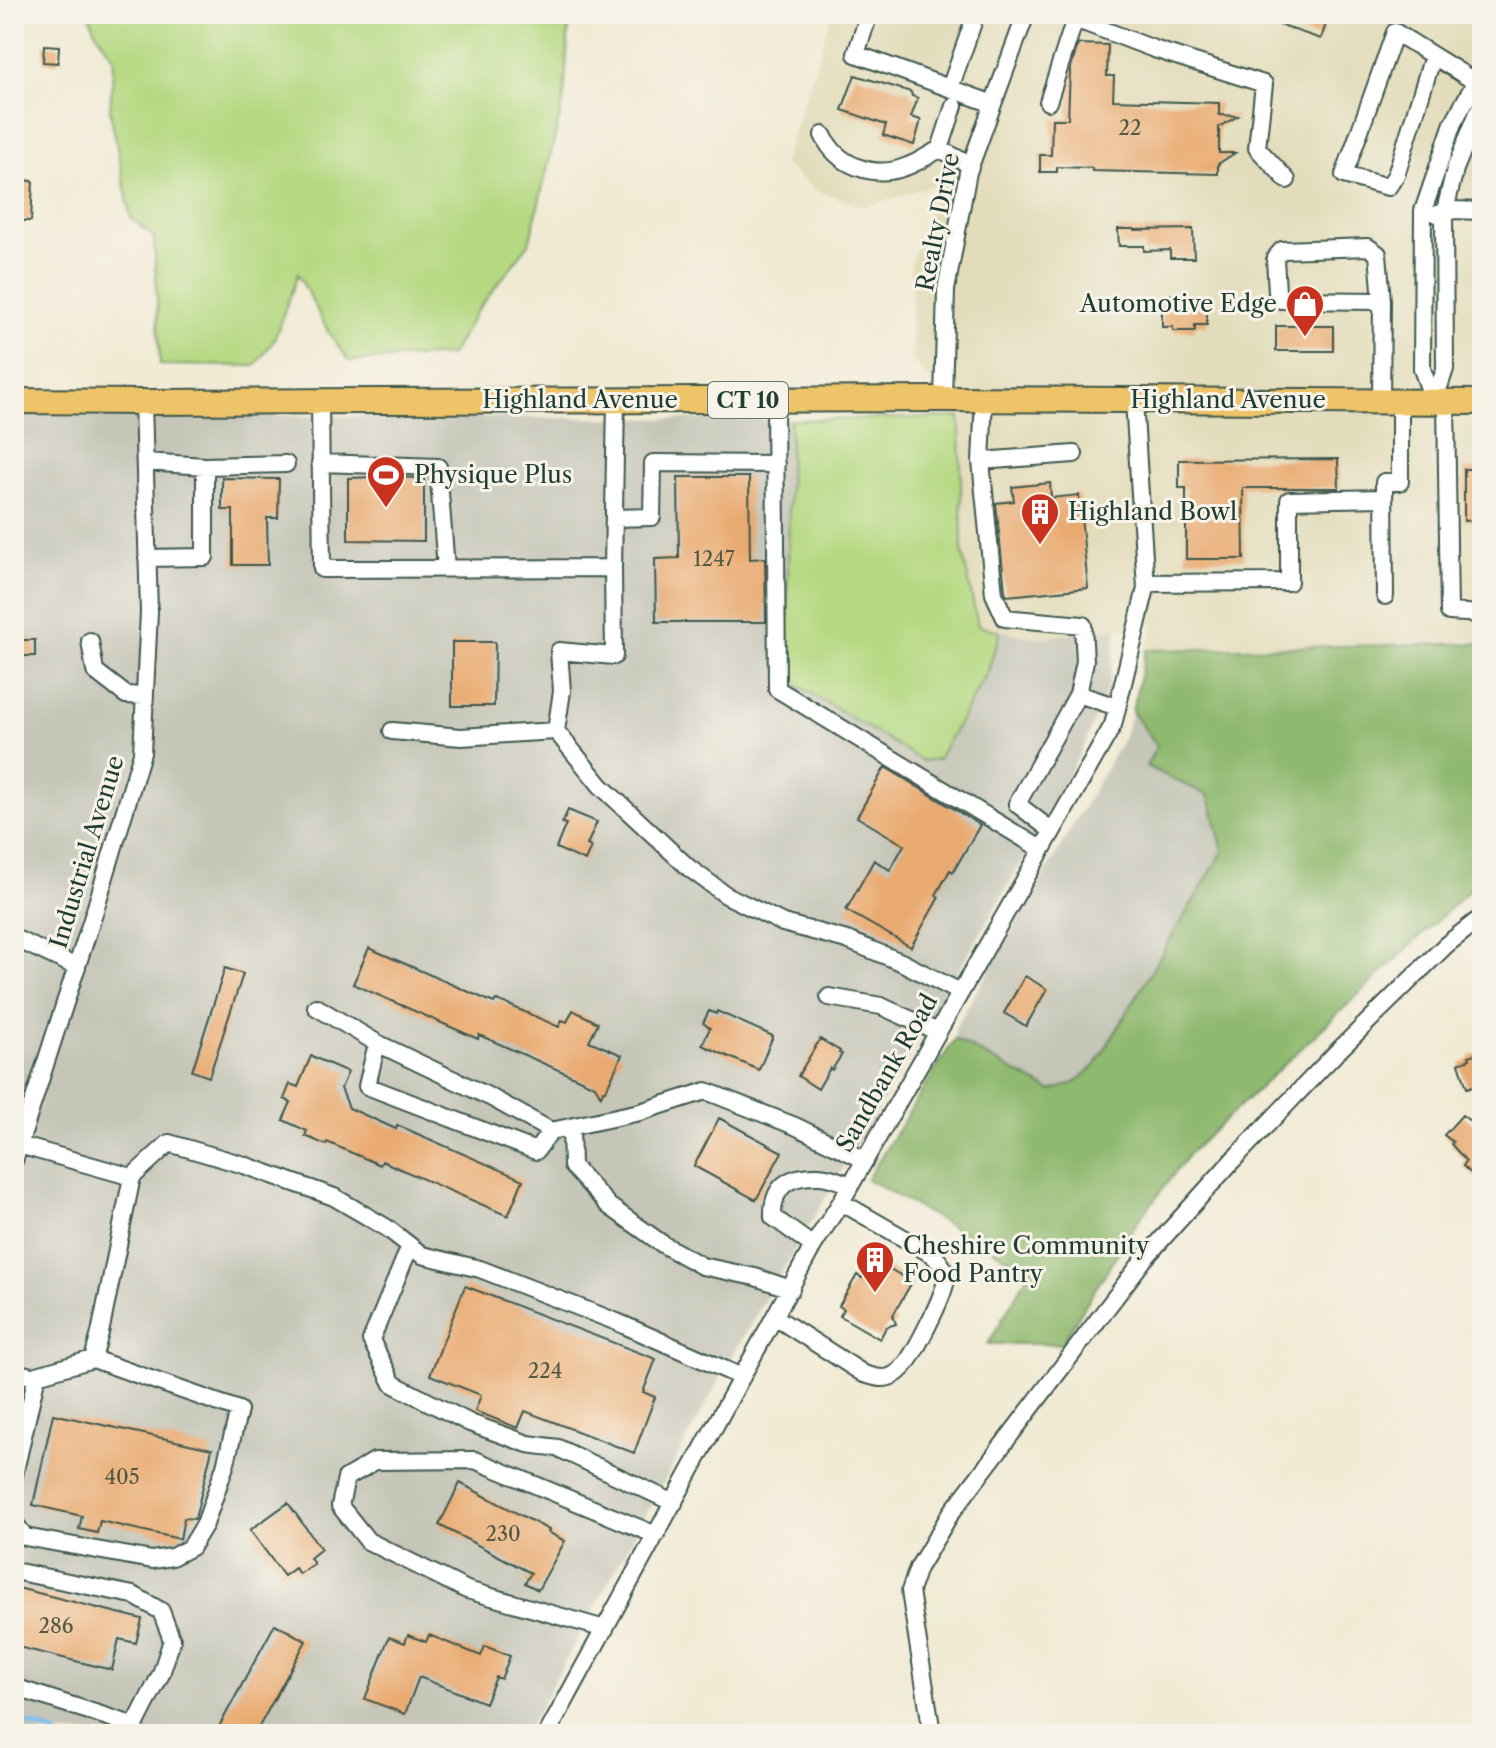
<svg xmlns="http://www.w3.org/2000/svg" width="1496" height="1748" viewBox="0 0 1496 1748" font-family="'Libre Caslon Text',serif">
	<rect width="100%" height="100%" fill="#f7f3e8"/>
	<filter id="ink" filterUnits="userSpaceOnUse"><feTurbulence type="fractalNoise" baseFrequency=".0125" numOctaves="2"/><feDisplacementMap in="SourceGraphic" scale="16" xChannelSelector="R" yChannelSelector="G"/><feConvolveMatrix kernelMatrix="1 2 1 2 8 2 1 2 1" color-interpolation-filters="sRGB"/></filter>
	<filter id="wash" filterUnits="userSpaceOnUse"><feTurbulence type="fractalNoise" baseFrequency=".006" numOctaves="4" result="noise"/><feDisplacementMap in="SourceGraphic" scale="32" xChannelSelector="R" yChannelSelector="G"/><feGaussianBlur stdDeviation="1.8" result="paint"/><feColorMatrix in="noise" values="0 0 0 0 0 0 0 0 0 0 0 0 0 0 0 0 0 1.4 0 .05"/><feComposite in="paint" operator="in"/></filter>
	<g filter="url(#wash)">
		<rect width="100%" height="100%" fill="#f1ebd5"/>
		<!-- built -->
		<path fill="#e2dcba" d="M832 14H1482V640L1146 650 1154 624 1037 638 978 626 962 550 960 417 912 359 911 263 939 183 865 207 816 190 783 164Z"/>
		<!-- industrial -->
		<path fill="#c5c5b8" d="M14 413 790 420 960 417 962 550 978 626 1037 638 1117 629 1109 685 1085 743 1032 844 881 1104 747 1330 525 1734H14Z
			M1132 711 1157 746 1146 766 1209 796 1223 850 1096 1066 1075 1083 1051 1091 955 1039V1029L1123 739Z"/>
		<!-- green -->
		<path fill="#b5d982" stroke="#6a8b5b" stroke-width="2" d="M89 14H568L569 24 564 98 529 244 476 312 451 355 349 361 329 333 298 274 274 340 255 366 160 365 154 237 131 218 110 111 114 59 95 30Z
			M960 417 962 550 978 626 1000 631 988 671 938 759 923 761 789 680 787 657 790 420Z"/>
		<!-- forest -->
		<path fill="#90b970" stroke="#587b52" stroke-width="2" d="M1482 643V878L1189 1154 1136 1224 1061 1344H988L1030 1271 867 1179 955 1039 1051 1091 1075 1083 1095 1066 1223 851 1209 796 1146 766 1157 746 1132 711 1146 650Z"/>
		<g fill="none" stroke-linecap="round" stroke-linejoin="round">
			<!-- stream -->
			<path stroke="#7bbdf1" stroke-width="5" d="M14 1718 57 1734"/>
		</g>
		<g id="blocks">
			<!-- building -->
			<path fill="#e9aa71" d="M1253 14H1329L1321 39 1253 16Z
				M1078 44 1108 45 1107 76H1114L1113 100 1219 103V115L1238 116 1219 127V153H1235L1218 164V174L1092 171V168L1057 167V172H1040V155H1051L1052 119H1068L1070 71Z
				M44 45 59 46 58 63 43 62Z
				M855 75 911 92 912 96 918 98 911 117 921 120 914 145 883 135 886 125 842 110Z
				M16 180 33 181 31 221H14Z
				M1118 229H1134V230L1193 229 1194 258H1170V250L1144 251V246H1119Z
				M1170 295H1183V302L1207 301V325H1195V331H1173V327H1162V306H1170Z
				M1276 326H1333V351H1276Z
				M1338 459 1339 488H1243L1244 559H1186V488H1179V460Z
				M1464 469H1482V520L1464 521Z
				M376 477 424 478V541L348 540V478Z
				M678 477H749L750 559 765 558 766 622H656L655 559 679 558Z
				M222 478 279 479 278 518H267L268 565H233V510H222Z
				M1050 483 1051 498 1079 495 1088 588 1007 596 1005 591 996 503 1014 501 1012 487Z
				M14 640H35V656H14Z
				M452 642H495L494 706H452Z
				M885 767 980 825 953 872 950 870 936 895 939 897 911 947 846 910 874 860 890 870 904 845 857 817Z
				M568 810 597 822 587 845 591 847 585 861 556 848 566 824 562 823Z
				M369 948 494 1003 496 1000 502 1002 559 1027 562 1020 567 1022 573 1010 598 1023 589 1041 622 1055 606 1090H603L601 1096 595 1086 479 1035 478 1039 353 984Z
				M225 968 243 974 209 1077 192 1071Z
				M1025 976 1047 989 1026 1026 1004 1013Z
				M709 1011 716 1014 717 1011 773 1036 759 1070 702 1045 710 1028 703 1023Z
				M820 1039 840 1051 839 1053 842 1054 832 1070 830 1068 818 1089 798 1076Z
				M1482 1052V1083L1467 1088 1459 1063 1470 1059 1469 1056Z
				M311 1056 348 1072 341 1088 349 1108 396 1129 397 1125 523 1180 508 1216 382 1161 380 1165 327 1142 326 1145 305 1136 307 1131 283 1120 291 1102 284 1099 290 1084 298 1087Z
				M1462 1115 1482 1130V1183L1463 1166 1466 1161 1451 1144 1453 1142 1444 1135Z
				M719 1118 782 1152 756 1200 694 1166Z
				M873 1259 912 1282 893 1315 896 1324 886 1327 880 1339 840 1316 844 1309 839 1306 857 1275 862 1278Z
				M465 1286 656 1359 643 1392 655 1397 634 1453 525 1411 518 1428 475 1411 481 1395 430 1375Z
				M53 1414 212 1449 195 1519 184 1518 180 1539 100 1521 97 1533 79 1529 82 1516 33 1505Z
				M460 1483 549 1530 548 1532 565 1541 538 1590 525 1583 531 1573 439 1525Z
				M288 1503 321 1549 310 1558 314 1564 299 1574 295 1568 284 1576 250 1530Z
				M14 1587 142 1619 136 1643 119 1639 112 1670 14 1646Z
				M275 1624 306 1641 255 1734H215Z
				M408 1635 426 1642 429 1635 481 1656 485 1646 510 1656 501 1679 496 1677 485 1703 419 1677 405 1714 365 1699 389 1637 405 1643Z"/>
		</g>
	</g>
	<g filter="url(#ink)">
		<use href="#blocks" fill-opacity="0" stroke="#3e574c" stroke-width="2"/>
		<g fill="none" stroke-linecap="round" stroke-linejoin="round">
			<defs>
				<path id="minor" d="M869 14 856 54 993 104
					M1057 14 1067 16 1154 49 1264 84 1257 148 1287 180
					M1433 56 1396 175 1388 187 1344 175 1395 32 1482 86
					M950 88 976 14
					M1048 102 1075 19
					M823 135C837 166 874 179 905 167 918 163 928 155 940 149L970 165
					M940 149 954 106
					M1437 214 1444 215 1452 210 1482 211
					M943 399 946 290 968 172 1026 14
					M984 399 981 461 994 594 1005 618 1083 625 1085 661 1078 694 1017 804 1052 831
					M775 400 777 689 1041 849
					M320 401 322 569 613 568 616 400
					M1381 401 1382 301 1281 300 1277 292 1275 258 1282 250 1368 247 1378 254 1382 301
					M1446 401 1449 612 1482 614
					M1434 402 1422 369 1423 211 1453 123 1482 70
					M1434 402 1445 369 1444 215 1455 169 1482 103
					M981 461 1074 454
					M145 462 205 466 286 464
					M320 463 438 467 446 569
					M614 518 652 517 653 463 776 464
					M147 558 205 557V466
					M1146 583 1289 582V500L1384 498
					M1385 596 1384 482H1400V401
					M90 641 95 671 126 695 145 696
					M1078 694 1117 707
					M392 731 461 737 556 731 562 691 559 651 614 656 613 568
					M556 731 601 786 689 868 726 895 783 923 847 940 901 962 960 992
					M14 938 77 967
					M829 997 881 1006 938 1032
					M316 1007 377 1043 492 1098 551 1131 640 1112 706 1091 795 1126 865 1160
					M377 1043 367 1086 536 1151 551 1131
					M571 1127 572 1166 609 1206 664 1245 702 1266 755 1277 791 1289
					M19 1145 132 1177
					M14 1161 95 910 142 753 149 612 143 402
					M410 1246 371 1340 393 1384 470 1423 528 1444 558 1448 674 1503
					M813 1246 773 1217C772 1186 789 1175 819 1176 829 1176 841 1182 851 1185
					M775 1317 864 1374C872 1376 881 1380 889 1377 897 1375 903 1368 908 1361 916 1349 949 1288 946 1276 945 1268 938 1260 933 1255L841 1202
					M14 1372 36 1377
					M14 1475 37 1375 93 1359 100 1333 132 1177 169 1143 244 1165 334 1197 387 1228 422 1255 480 1269 617 1322 742 1377
					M14 1522 25 1537 152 1560 172 1557 191 1547 205 1524 225 1466 239 1410 93 1359
					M14 1571 133 1595 161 1611 172 1640 161 1674 131 1733
					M605 1629 467 1590 368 1541 340 1506 346 1478 375 1461 475 1460 656 1535
					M14 1687 123 1722 132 1734
					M547 1734 813 1246 841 1202 1113 725 1146 588 1134 400
					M935 1734 931 1727 910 1591 918 1568 951 1513 1145 1258 1232 1161 1335 1054 1446 945 1482 917"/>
				<path id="highway" d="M14 401 143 402 943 399 1482 402"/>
			</defs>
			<!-- minor casing -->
			<use href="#minor" stroke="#3e574c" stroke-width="20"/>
			<!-- highway casing -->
			<use href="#highway" stroke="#3e574c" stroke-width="28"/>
			<!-- minor -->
			<use href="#minor" stroke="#fff" stroke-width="16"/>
			<!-- highway -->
			<use href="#highway" stroke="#eec469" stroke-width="24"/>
		</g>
	</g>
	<!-- icons -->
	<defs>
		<symbol id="shop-pin" viewBox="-11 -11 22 30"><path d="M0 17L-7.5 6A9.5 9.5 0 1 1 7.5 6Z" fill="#c8321e" stroke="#f7f3e8"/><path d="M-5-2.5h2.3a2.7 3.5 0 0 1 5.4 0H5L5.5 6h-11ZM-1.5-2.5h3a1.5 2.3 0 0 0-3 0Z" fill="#fff"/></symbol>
		<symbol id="stadium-pin" viewBox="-11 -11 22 30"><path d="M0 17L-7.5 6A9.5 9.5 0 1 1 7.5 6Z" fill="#c8321e" stroke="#f7f3e8"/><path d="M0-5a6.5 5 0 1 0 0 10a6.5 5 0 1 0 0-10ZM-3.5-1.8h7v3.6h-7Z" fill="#fff"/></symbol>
		<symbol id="building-pin" viewBox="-11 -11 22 30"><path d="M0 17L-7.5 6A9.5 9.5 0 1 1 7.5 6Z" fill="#c8321e" stroke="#f7f3e8"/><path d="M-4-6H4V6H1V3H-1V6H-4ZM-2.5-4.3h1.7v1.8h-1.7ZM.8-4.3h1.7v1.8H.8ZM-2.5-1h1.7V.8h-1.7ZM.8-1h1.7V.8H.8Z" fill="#fff"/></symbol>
	</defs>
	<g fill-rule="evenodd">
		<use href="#shop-pin" x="1283" y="282" width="44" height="60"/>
		<use href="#stadium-pin" x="364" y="453" width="44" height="60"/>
		<use href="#building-pin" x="1018" y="490" width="44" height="60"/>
		<use href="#building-pin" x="853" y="1238" width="44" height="60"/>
	</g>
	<g text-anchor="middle" stroke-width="6" stroke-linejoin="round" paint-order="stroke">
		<!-- number labels -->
		<g font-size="20" fill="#525843">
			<text x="1130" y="135">22</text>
			<text x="714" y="566">1247</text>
			<text x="545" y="1378">224</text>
			<text x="122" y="1484">405</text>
			<text x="503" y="1541">230</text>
			<text x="56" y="1633">286</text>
		</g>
		<!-- shield labels -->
		<rect fill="#f7f3e8" stroke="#60746a" stroke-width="2" x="708" y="382" width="80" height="36" rx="6"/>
		<g font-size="22" font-weight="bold" fill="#1f3d34">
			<text x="748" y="408">CT 10</text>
		</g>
		<!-- street labels -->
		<g font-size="24" fill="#1f3d34" stroke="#f7f3e8">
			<text transform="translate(938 222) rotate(-79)" y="8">Realty Drive</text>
			<text x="580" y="408">Highland Avenue</text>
			<text x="1228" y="408">Highland Avenue</text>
			<text transform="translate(87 852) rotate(-73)" y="8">Industrial Avenue</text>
			<text transform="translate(887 1073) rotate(-60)" y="8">Sandbank Road</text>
		</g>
		<!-- poi labels -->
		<g font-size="24" fill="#1f3d34" stroke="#f7f3e8" text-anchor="start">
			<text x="1277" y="312" text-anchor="end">Automotive Edge</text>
			<text x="414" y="483">Physique Plus</text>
			<text x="1068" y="520">Highland Bowl</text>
			<text x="903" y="1254">Cheshire Community<tspan x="903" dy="28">Food Pantry</tspan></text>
		</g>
	</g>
	<!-- margin -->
	<rect width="1496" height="1748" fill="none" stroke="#f7f3e8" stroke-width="48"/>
</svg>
